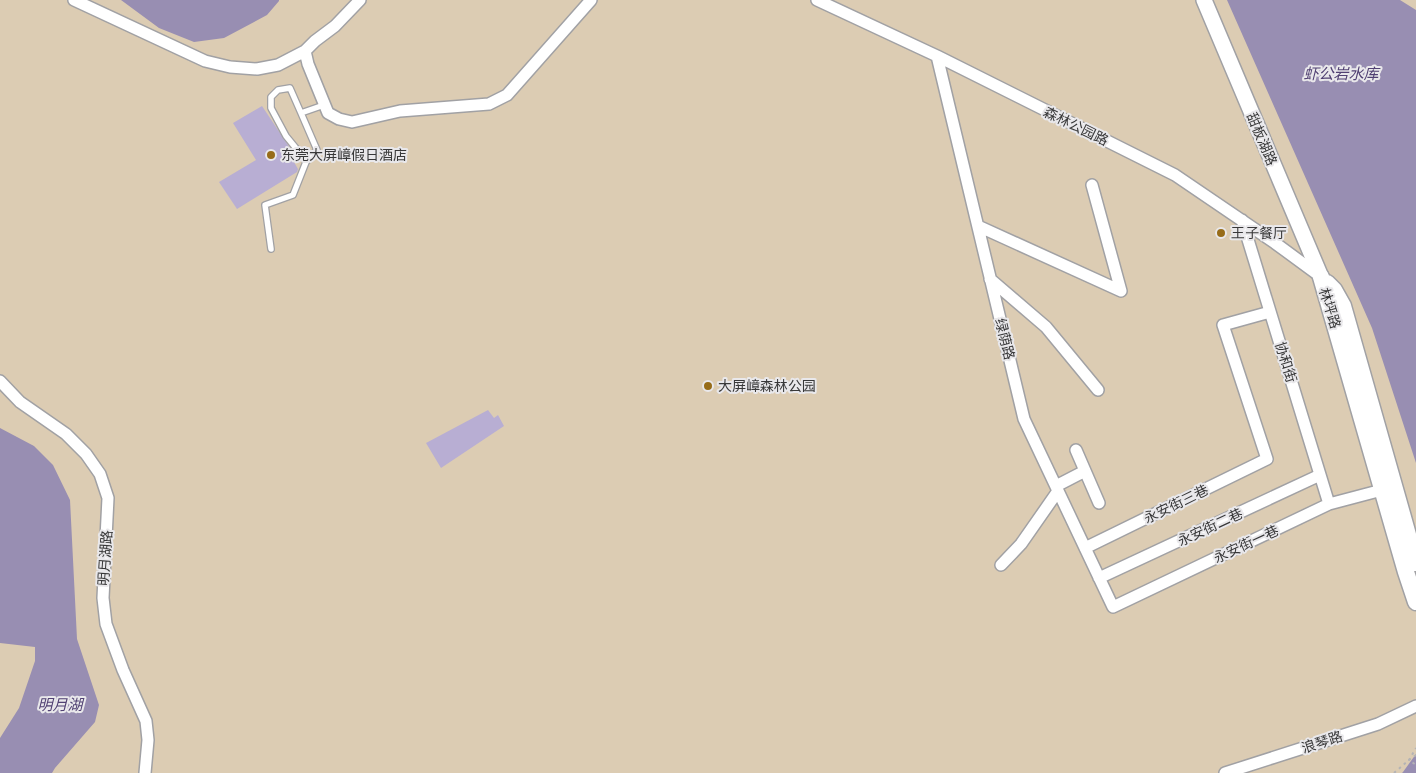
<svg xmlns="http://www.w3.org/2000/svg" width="1416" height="773" viewBox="0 0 1416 773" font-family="'Source Sans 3','Noto Sans SC',sans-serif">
	<rect width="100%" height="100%" fill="#e9e8eb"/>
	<!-- green -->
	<path fill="#dcccb3" d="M0 0H1416V773H0Z"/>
	<!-- water -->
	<path fill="#988eb2" d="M121 0H279V1L267 15 224 38 194 42 159 28Z
		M1227 0H1400L1416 10V463L1372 328Z
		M0 428 34 446 53 465 70 500 77 639 99 705 95 722 55 768 52 773H0V738L19 708 35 661V647L0 643Z
		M1416 754V773H1402L1403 772Z"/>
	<!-- building -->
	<path fill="#b8aed3" d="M262 106 290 148 287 150 298 169 297 172 237 209 219 182 256 160 233 123Z
		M488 410 494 418 498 415 504 426 441 468 426 443Z"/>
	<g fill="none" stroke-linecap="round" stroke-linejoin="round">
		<defs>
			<path id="service" d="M301 113 290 88 278 90 271 97V108L286 136 304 158 311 157
				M271 249 265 205 293 195 306 162 317 150 301 113 324 105"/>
			<path id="minor" d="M74 0 205 61 230 67 257 69 278 65 305 51 315 41 335 26 360 0
				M817 0 937 56 1175 175 1275 243 1320 276
				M305 51 308 64 328 113 339 119 352 122 400 111 489 104 507 95 591 0
				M937 56 1024 419 1113 607 1329 504 1382 490
				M1242 220 1329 504
				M978 226 1121 291 1092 185
				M990 279 1046 327 1098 390
				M0 381 20 402 66 434 86 454 100 474 108 498 103 598 106 624 123 670 146 721 148 740 145 773
				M1076 450 1099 503
				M1056 486 1085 471
				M1085 548 1267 459 1223 325 1270 312
				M1001 565 1021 544 1058 491
				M1099 578 1320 475
				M1225 773 1378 724 1416 706"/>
			<path id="tertiary" d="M1204 0 1321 277"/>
			<path id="secondary" d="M1321 277 1406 572 1416 602
				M1327 283 1334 290 1343 306 1416 563"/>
		</defs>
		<!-- service casing -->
		<use href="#service" stroke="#a1a1a4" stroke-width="8"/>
		<!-- minor casing -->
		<use href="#minor" stroke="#a1a1a4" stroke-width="14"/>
		<!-- tertiary casing -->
		<use href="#tertiary" stroke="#a1a1a4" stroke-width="18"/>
		<!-- secondary casing -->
		<use href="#secondary" stroke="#a1a1a4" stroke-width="19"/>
		<!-- path -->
		<path stroke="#b4b3b5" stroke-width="2" stroke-dasharray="2.5 4" stroke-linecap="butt" d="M1394 773 1409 760 1416 748"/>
		<!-- service -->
		<use href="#service" stroke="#fff" stroke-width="5.5"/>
		<!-- minor -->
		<use href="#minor" stroke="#fff" stroke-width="11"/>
		<!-- tertiary -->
		<use href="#tertiary" stroke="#fff" stroke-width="15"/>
		<!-- secondary -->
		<use href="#secondary" stroke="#fff" stroke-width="16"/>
		<!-- path-bridge -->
		<path stroke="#b4b3b5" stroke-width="2" stroke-dasharray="2.5 4" stroke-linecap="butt" d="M1416 755 1409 760 1416 765"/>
	</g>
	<!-- markers -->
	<g fill="#976c19" stroke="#e9e8eb" stroke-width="2">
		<circle cx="271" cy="155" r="5"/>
		<circle cx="1221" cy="233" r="5"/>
		<circle cx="708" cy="386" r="5"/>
	</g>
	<g text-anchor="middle" stroke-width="4" stroke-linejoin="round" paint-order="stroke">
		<!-- street labels -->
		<g font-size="14" fill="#383839" stroke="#e9e8eb">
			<text transform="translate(1076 126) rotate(26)" y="5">森林公园路</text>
			<text transform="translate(1262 139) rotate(67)" y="5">甜板湖路</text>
			<text transform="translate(1330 308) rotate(73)" y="5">林坪路</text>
			<text transform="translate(1005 339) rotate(76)" y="5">绿荫路</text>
			<text transform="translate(1286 362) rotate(73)" y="5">协和街</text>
			<text transform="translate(1176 504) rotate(-26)" y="5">永安街三巷</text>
			<text transform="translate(1210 527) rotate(-25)" y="5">永安街二巷</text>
			<text transform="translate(1246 544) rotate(-25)" y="5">永安街一巷</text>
			<text transform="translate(105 558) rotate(-86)" y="5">明月湖路</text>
			<text transform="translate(1322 742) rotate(-18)" y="5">浪琴路</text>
		</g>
		<!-- poi labels -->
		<g font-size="14" fill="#383839" stroke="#e9e8eb" text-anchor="start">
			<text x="281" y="160">东莞大屏嶂假日酒店</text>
			<text x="1231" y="238">王子餐厅</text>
			<text x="718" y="391">大屏嶂森林公园</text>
		</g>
		<!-- water labels -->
		<g font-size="15" font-style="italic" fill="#514173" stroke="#e9e8eb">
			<text x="1341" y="79">虾公岩水库</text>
			<text x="60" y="710">明月湖</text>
		</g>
	</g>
</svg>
